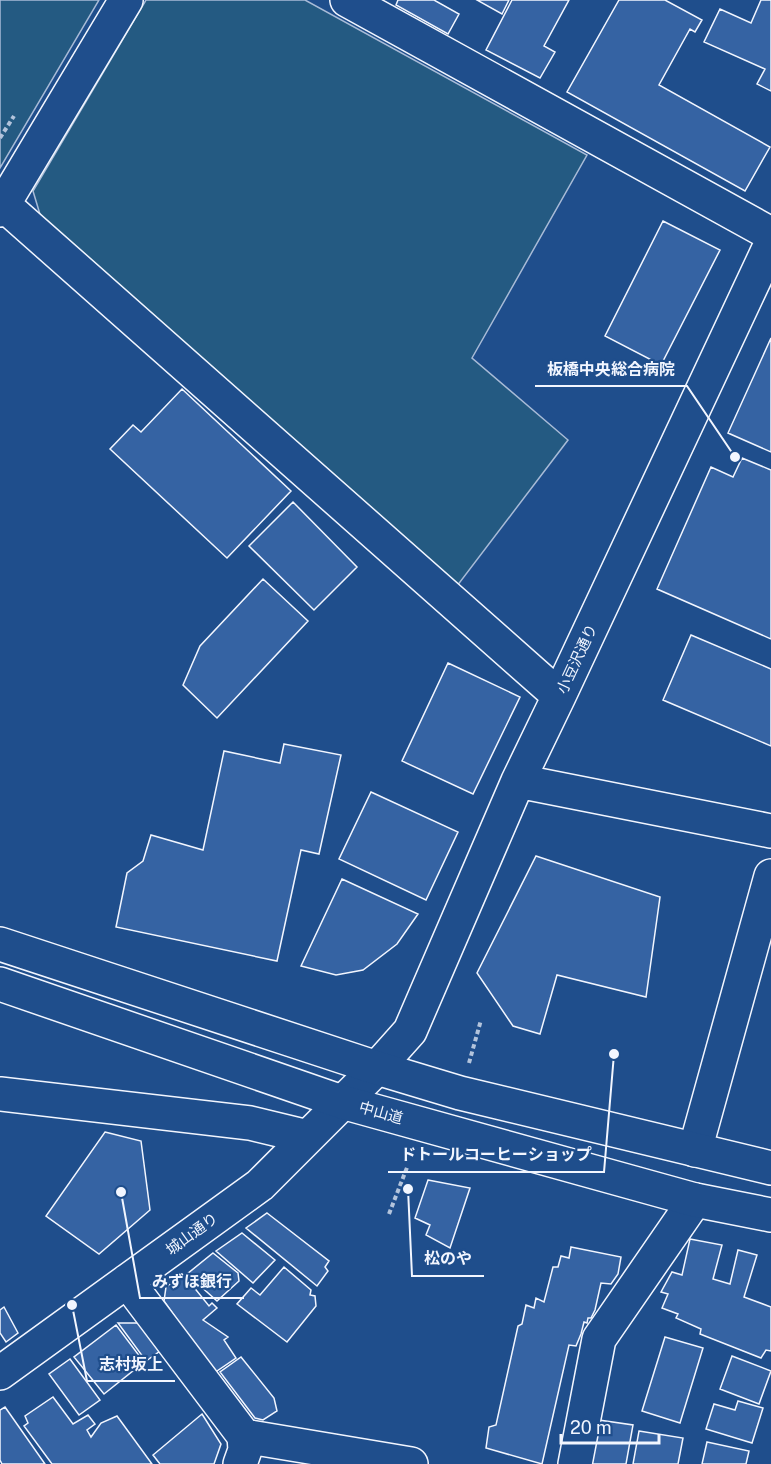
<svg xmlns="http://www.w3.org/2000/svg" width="771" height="1464" viewBox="0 0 771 1464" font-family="'Public Sans','Noto Sans JP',sans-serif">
	<rect width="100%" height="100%" fill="#1f4e8c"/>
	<!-- green -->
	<path fill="#245a82" stroke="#a8bbd7" stroke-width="1.5" d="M0 0H99L0 168Z
		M146 0H305L587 155 472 358 568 440 457 586 42 221 33 191Z"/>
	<!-- building -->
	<path fill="#3563a3" stroke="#f2f6ff" stroke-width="1.5" d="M398 0H434L459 14 448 34 396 5Z
		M477 0H509L502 14Z
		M512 0H569L544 46 555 52 540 78 486 50Z
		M619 0H665L702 20 695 32 690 29 659 85 770 147 745 191 567 92Z
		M761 0H771V91L757 84 765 69 704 42 720 9 751 23Z
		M663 221 720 250 661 365 605 336Z
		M771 338V452L728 433Z
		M182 389 291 491 227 558 110 449 133 425 141 432Z
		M742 458 771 470V639L657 589 711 467 733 477Z
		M293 502 357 567 314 610 249 546Z
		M263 579 308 621 217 718 183 685 200 646Z
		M691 635 771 669V746L663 700Z
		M448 663 520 697 473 794 402 761Z
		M284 744 341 755 319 854 301 850 277 961 116 927 127 873 143 861 151 835 203 850 224 751 280 763Z
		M371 792 458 832 426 900 339 859Z
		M536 856 660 897 646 997 557 975 540 1034 513 1026 477 973Z
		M342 879 418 914 397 944 363 970 336 975 301 966Z
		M105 1132 141 1141 150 1210 99 1254 46 1216Z
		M428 1180 470 1188 450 1248 426 1235 430 1225 415 1218Z
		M267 1213 329 1261 325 1267 328 1271 317 1286 246 1228Z
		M242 1233 275 1260 253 1283 216 1251Z
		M690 1239 722 1245 713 1279 730 1284 738 1250 757 1255 744 1297 771 1307V1351L766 1350 761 1358 700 1334 701 1329 676 1318 678 1314 662 1308 668 1294 661 1292 672 1272 682 1275Z
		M571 1247 621 1257 618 1274 611 1284 601 1283 595 1310 591 1318H588L587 1323 584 1322 581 1334 576 1346 569 1345 542 1464 486 1448 489 1427 496 1425 518 1326 522 1324 526 1305 534 1308 536 1298 544 1302 553 1267H558L561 1256 569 1258Z
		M213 1253 238 1273 239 1281 217 1301 187 1274Z
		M284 1267 311 1290 310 1295 315 1296 316 1306 287 1342 237 1304 251 1288 260 1295Z
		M184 1275 209 1306 212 1303 217 1308 203 1320 228 1337 224 1340 236 1358 214 1373 164 1301 166 1287Z
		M4 1307 18 1333 6 1342 0 1333V1310Z
		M118 1323H139L160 1351 146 1361Z
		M116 1325 144 1362 104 1394 74 1357Z
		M665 1337 703 1348 680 1423 642 1411Z
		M732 1356 771 1371 759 1404 720 1389Z
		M241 1357 274 1398 277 1411 263 1420 255 1418 220 1372Z
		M70 1359 100 1400 79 1415 49 1374Z
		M53 1397 73 1424 88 1415 95 1424 87 1430 91 1437 101 1423 117 1416 152 1464H52L24 1426 28 1423 25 1416Z
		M738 1401 763 1408 752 1443 706 1429 714 1404 735 1410Z
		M5 1407 45 1464H2L0 1460V1410Z
		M202 1414 221 1444 214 1464H160L153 1455Z
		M592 1419 633 1425 626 1464H584Z
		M639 1431 683 1438 678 1464H633Z
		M707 1442 749 1451 746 1464H702Z"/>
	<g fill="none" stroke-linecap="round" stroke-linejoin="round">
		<defs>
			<path id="minor" d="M347 0 771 234
				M4 205 559 696
				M0 210 126 0
				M518 781 771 831
				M0 1094 250 1123 308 1137
				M695 1150 771 876
				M127 1281 244 1436 245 1450 240 1464
				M0 1373 260 1185 377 1068 410 1031 518 781 559 696 771 244
				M244 1436 411 1464
				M575 1464 599 1339 695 1200"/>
			<path id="highway" d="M0 944 377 1068 460 1093 771 1168
				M0 984 342 1102 695 1200 771 1215"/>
		</defs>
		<!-- minor casing -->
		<use href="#minor" stroke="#f2f6ff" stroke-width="36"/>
		<!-- highway casing -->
		<use href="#highway" stroke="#f2f6ff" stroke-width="36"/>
		<!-- path -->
		<path stroke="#b3c4dc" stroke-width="4" stroke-dasharray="4.5 3" stroke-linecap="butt" d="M0 138 14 116
			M469 1063 481 1020
			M389 1214 408 1165"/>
		<!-- minor -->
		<use href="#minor" stroke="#1f4e8c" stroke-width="33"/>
		<!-- highway -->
		<use href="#highway" stroke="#1f4e8c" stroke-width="33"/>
	</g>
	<g text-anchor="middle" stroke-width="4.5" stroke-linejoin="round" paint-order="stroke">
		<!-- street labels -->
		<g font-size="15" fill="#f2f6ff" stroke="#1f4e8c">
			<text transform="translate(577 659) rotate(-65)" y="5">小豆沢通り</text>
			<text transform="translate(381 1113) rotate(16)" y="5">中山道</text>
			<text transform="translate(192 1234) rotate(-36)" y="5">城山通り</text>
		</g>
	</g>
	<!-- callouts -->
	<path fill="none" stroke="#f2f6ff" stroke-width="2" d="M735 457L687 386H535M614 1054L604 1172H388M408 1189L412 1276H484M121 1192L140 1298H244M72 1305L87 1381H175"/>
	<g fill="#f2f6ff" stroke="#1f4e8c" stroke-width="2">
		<circle cx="735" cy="457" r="6"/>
		<circle cx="614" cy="1054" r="6"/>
		<circle cx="408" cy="1189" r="6"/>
		<circle cx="121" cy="1192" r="6"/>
		<circle cx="72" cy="1305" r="6"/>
	</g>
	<g font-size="16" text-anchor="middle" font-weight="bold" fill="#f2f6ff" stroke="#1f4e8c" stroke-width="4.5" stroke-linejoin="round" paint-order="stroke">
		<text x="611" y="375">板橋中央総合病院</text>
		<text x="496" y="1160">ドトールコーヒーショップ</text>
		<text x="448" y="1264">松のや</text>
		<text x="192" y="1287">みずほ銀行</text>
		<text x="131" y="1370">志村坂上</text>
	</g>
	<!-- scale -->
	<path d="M561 1434v9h98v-9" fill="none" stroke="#f2f6ff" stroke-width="3"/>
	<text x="570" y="1434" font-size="18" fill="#f2f6ff" stroke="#1f4e8c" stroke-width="4.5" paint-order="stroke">20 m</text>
</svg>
